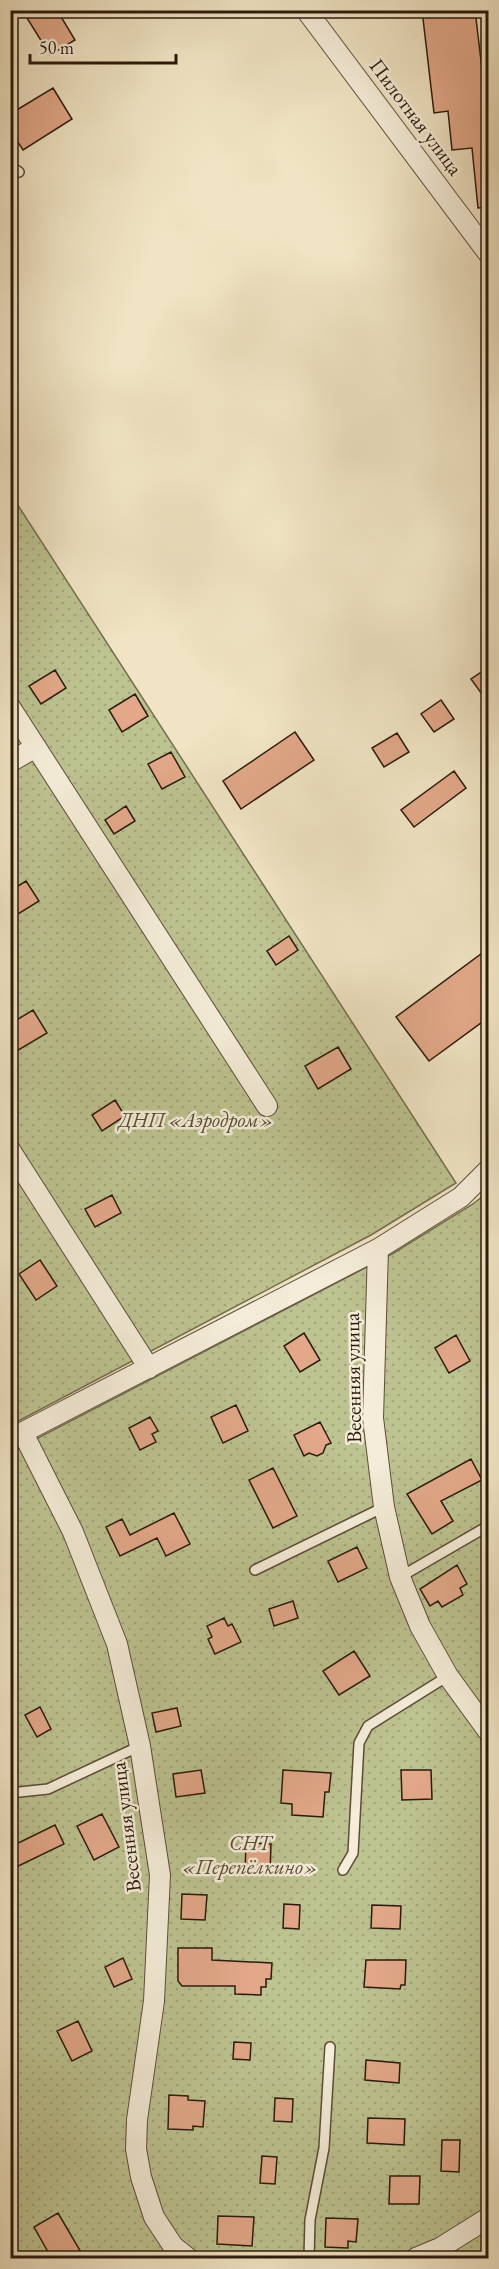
<svg xmlns="http://www.w3.org/2000/svg" width="499" height="2269" viewBox="0 0 499 2269" font-family="'EB Garamond',serif">
	<defs>
		<pattern id="park-dots" width="8" height="8" patternUnits="userSpaceOnUse" patternTransform="scale(1.5)"><rect width="8" height="8" fill="#bdc391"/><path d="M2 2h.1M6 6h.1" fill="none" stroke="#a3a77c" stroke-width="1.8" stroke-linecap="round"/></pattern>
	</defs>
	<rect width="100%" height="100%" fill="#f0e4c4"/>
	<filter id="stains"><feTurbulence type="fractalNoise" baseFrequency=".00333" numOctaves="4"/><feColorMatrix values="0 0 0 0 .2 0 0 0 0 .09 0 0 0 0 .02 0 0 0 .5 -.17"/></filter>
	<radialGradient id="worn" r=".72"><stop offset=".6" stop-color="#630" stop-opacity="0"/><stop offset="1" stop-color="#630" stop-opacity=".3"/></radialGradient>
	<!-- park -->
	<path fill="url(#park-dots)" stroke="#746e4e" stroke-width="1.5" d="M10 493 456 1183 371 1235 11 1425Z
		M488 1192V2258H11V1452L392 1254 473 1204Z"/>
	<!-- building -->
	<path fill="#e2a889" stroke="#2c1a0c" stroke-width="1.5" d="M22 10H57L75 40 50 55Z
		M422 10H475L489 129V207L478 208 472 148 452 150 448 111 434 113Z
		M53 88 72 119 23 150 10 130V114Z
		M489 667V704L471 679Z
		M55 670 66 688 41 704 29 686Z
		M135 694 148 716 122 732 109 710Z
		M441 700 454 719 434 732 421 714Z
		M295 732 314 760 241 809 223 781Z
		M397 733 409 752 384 767 372 748Z
		M171 752 185 777 162 789 148 764Z
		M454 771 466 788 414 827 401 810Z
		M126 806 135 821 114 834 105 820Z
		M26 881 39 901 10 919V891Z
		M289 936 298 950 276 965 267 951Z
		M489 948V1017L429 1061 396 1017Z
		M33 1010 47 1033 10 1055V1024Z
		M338 1047 351 1069 318 1089 305 1066Z
		M115 1100 125 1116 102 1131 92 1115Z
		M112 1195 121 1213 95 1227 85 1209Z
		M40 1260 57 1286 36 1300 19 1274Z
		M304 1333 320 1360 300 1372 284 1346Z
		M456 1335 470 1361 449 1373 435 1348Z
		M236 1405 248 1431 223 1443 211 1417Z
		M150 1417 158 1431 152 1434 156 1442 140 1450 129 1428Z
		M320 1422 331 1443 326 1445 323 1453 317 1456 309 1453 304 1456 294 1435Z
		M471 1459 482 1480 441 1501 453 1521 432 1534 407 1494Z
		M273 1468 297 1516 273 1528 249 1480Z
		M174 1513 190 1544 166 1556 157 1538 120 1556 106 1527 122 1519 130 1535Z
		M357 1547 367 1568 338 1582 328 1561Z
		M457 1565 467 1584 460 1588 463 1595 442 1607 438 1601 430 1606 420 1589Z
		M293 1601 298 1618 274 1626 269 1609Z
		M224 1618 228 1626 232 1624 241 1642 215 1654 208 1639 212 1637 207 1626Z
		M354 1651 370 1676 339 1695 323 1671Z
		M40 1707 51 1729 37 1737 25 1715Z
		M177 1708 181 1726 156 1732 152 1713Z
		M201 1770 205 1793 176 1797 173 1774Z
		M283 1770 331 1773 329 1792H325L323 1817 292 1815V1804L281 1803Z
		M401 1770H431L432 1799 402 1800Z
		M102 1814 119 1847 94 1860 77 1826Z
		M55 1825 64 1844 10 1870V1847Z
		M246 1843 271 1844 270 1874 245 1873Z
		M182 1894 207 1895 205 1920 181 1919Z
		M284 1904 300 1905 299 1929 283 1928Z
		M372 1905 401 1906 400 1929 371 1928Z
		M178 1948H212V1960L272 1963 271 1979H266V1987H261V1995L235 1994V1986H182L178 1981Z
		M123 1958 132 1979 114 1987 105 1967Z
		M366 1960H406L405 1985H401L400 1989 364 1987Z
		M78 2021 92 2051 72 2061 57 2031Z
		M234 2042 251 2043 250 2060 233 2059Z
		M366 2060 400 2063 399 2083 365 2080Z
		M169 2095 188 2096V2100L205 2101 203 2127 193 2126V2130L168 2129Z
		M275 2098 293 2099 292 2122 274 2121Z
		M368 2118 405 2119 404 2145 367 2143Z
		M442 2140H460L459 2172 441 2171Z
		M262 2156 277 2157 275 2184 260 2183Z
		M390 2176H420L419 2204H389Z
		M58 2213 85 2259H52L34 2227Z
		M218 2216 254 2217 252 2246 217 2244Z
		M326 2218 358 2219 356 2242 348 2241V2248L325 2247Z"/>
	<g fill="none" stroke-linecap="round" stroke-linejoin="round">
		<defs>
			<path id="lane" d="M10 166 19 172
				M255 1570 384 1507
				M400 1577 488 1526
				M10 1793 48 1789 140 1746
				M343 1870 353 1853 359 1743 368 1726 448 1676
				M309 2258 310 2220 324 2148 330 2047"/>
			<path id="street" d="M306 10 488 253
				M10 707 267 1106
				M10 762 36 747
				M10 1150 149 1368
				M378 1249 373 1418 384 1507 400 1577 420 1626 448 1676 488 1731
				M23 1433 73 1532 117 1644 140 1746 160 1875 154 2001 137 2120 136 2149 141 2177 154 2217 173 2246 188 2258
				M10 1439 378 1249 461 1197 488 1170
				M416 2258 440 2248 488 2218"/>
		</defs>
		<!-- lane casing -->
		<use href="#lane" stroke="#5d4c3a" stroke-width="12"/>
		<!-- street casing -->
		<use href="#street" stroke="#5d4c3a" stroke-width="22"/>
		<!-- lane -->
		<use href="#lane" stroke="#f5edd9" stroke-width="9"/>
		<!-- street -->
		<use href="#street" stroke="#f5edd9" stroke-width="20"/>
	</g>
	<g text-anchor="middle" stroke-width="5" stroke-linejoin="round" paint-order="stroke">
		<!-- street labels -->
		<g font-size="21" fill="#2c1a0c" stroke="#f5edd9">
			<text transform="translate(416 117) rotate(53)" y="7">Пилотная улица</text>
			<text transform="translate(353 1378) rotate(-91)" y="7">Весенняя улица</text>
			<text transform="translate(126 1827) rotate(-97)" y="7">Весенняя улица</text>
		</g>
		<!-- park labels -->
		<g font-size="21" font-style="italic" fill="#584d34" stroke="#f5edd9">
			<text x="196" y="1127">ДНП «Аэродром»</text>
			<text x="250" y="1850">СНТ<tspan x="250" dy="24">«Перепёлкино»</tspan></text>
		</g>
	</g>
	<!-- margin -->
	<rect width="499" height="2269" fill="none" stroke="#f0e4c4" stroke-width="36"/>
	<rect x="12" y="12" width="475" height="2245" fill="none" stroke="#2c1a0c" stroke-width="3"/>
	<rect x="18" y="18" width="463" height="2233" fill="none" stroke="#2c1a0c" stroke-width="1.5"/>
	<!-- scale -->
	<path d="M30 54v9h146v-9" fill="none" stroke="#2c1a0c" stroke-width="3"/>
	<text x="39" y="54" font-size="18" fill="#2c1a0c" stroke="#f5edd9" stroke-width="4.5" paint-order="stroke">50 m</text>
	<rect width="100%" height="100%" filter="url(#stains)"/>
	<rect width="100%" height="100%" fill="url(#worn)"/>
</svg>
